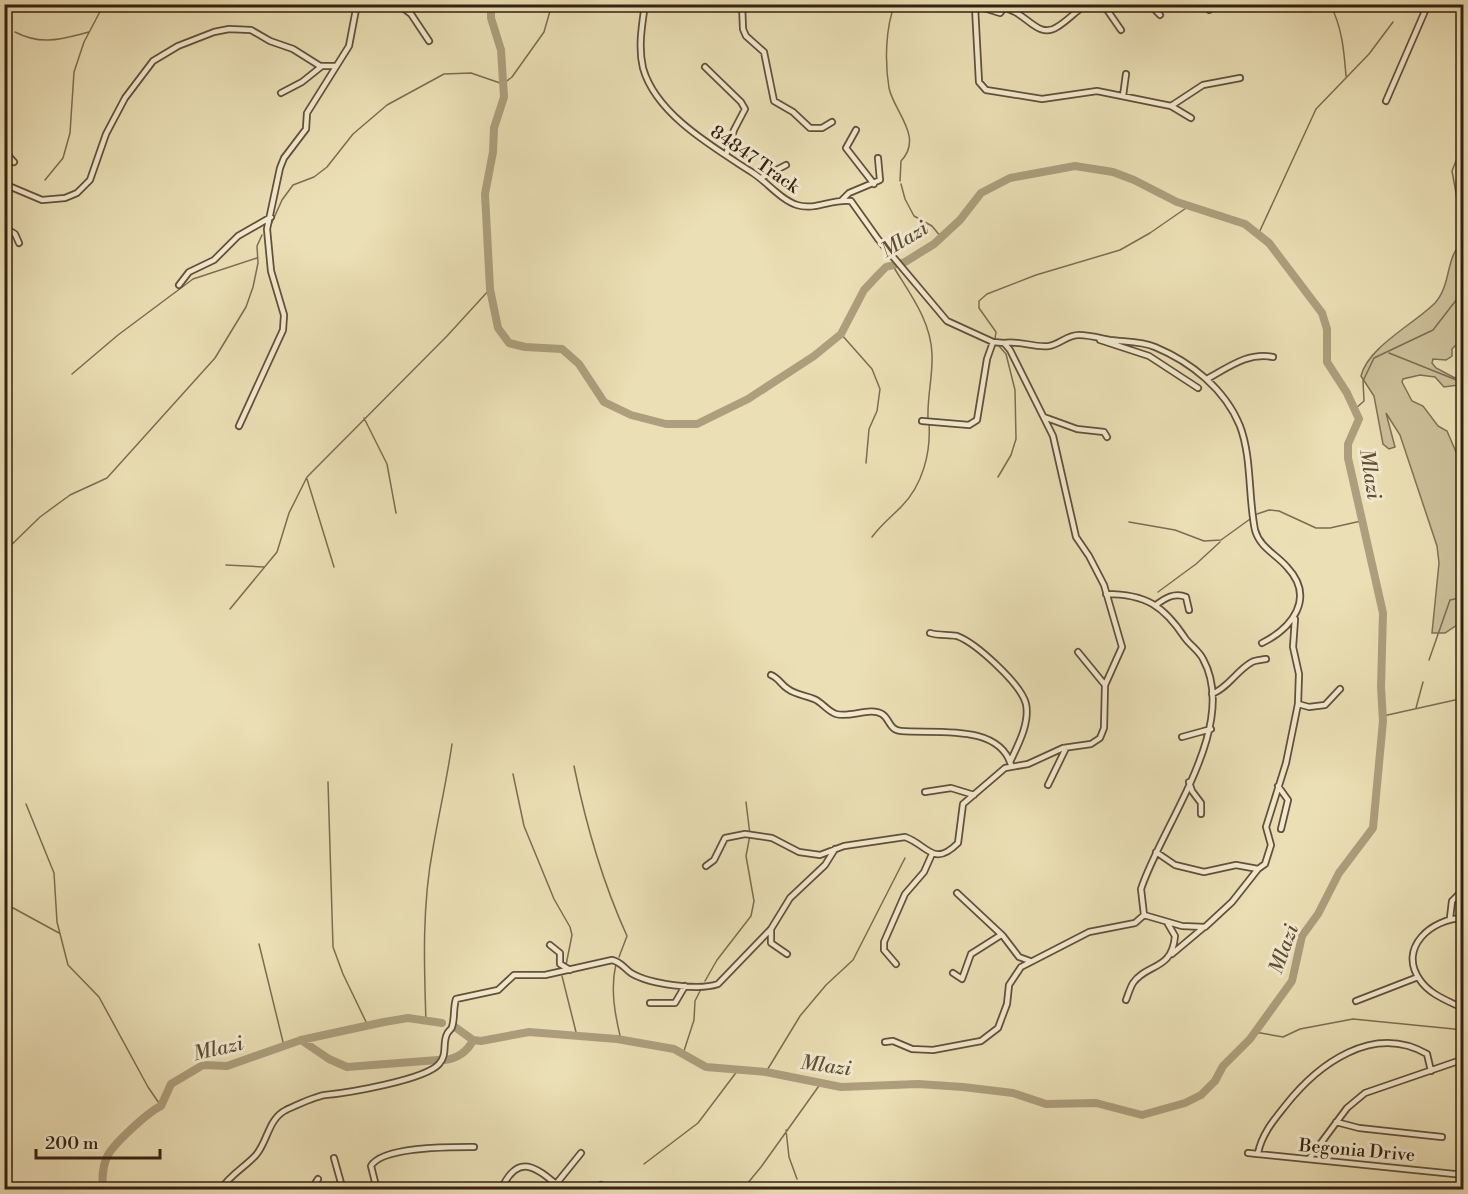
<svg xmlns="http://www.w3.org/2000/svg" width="1468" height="1194" viewBox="0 0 1468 1194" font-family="'Libre Bodoni',serif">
	<rect width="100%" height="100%" fill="#ebdfb5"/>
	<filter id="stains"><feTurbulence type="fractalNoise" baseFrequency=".00333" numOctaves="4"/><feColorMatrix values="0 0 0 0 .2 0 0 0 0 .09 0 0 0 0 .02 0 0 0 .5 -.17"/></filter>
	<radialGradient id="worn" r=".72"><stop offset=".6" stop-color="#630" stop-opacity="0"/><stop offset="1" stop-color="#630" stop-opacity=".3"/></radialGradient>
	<!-- green -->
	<path fill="#ccbf99" stroke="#807055" stroke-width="1.5" d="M1463 242V330L1460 341 1452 349V356L1446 360 1433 359 1432 363 1436 368 1455 378 1463 371V390L1458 385 1444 387 1435 377 1420 375 1403 379 1402 382 1412 401 1423 406 1438 426 1447 431 1457 454 1463 455V621L1445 633H1432L1439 563 1437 546 1400 435 1386 413 1395 447 1389 449 1383 444 1374 396 1361 376C1368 347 1414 324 1435 303 1452 284 1445 256 1463 242Z"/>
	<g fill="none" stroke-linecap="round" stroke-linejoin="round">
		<!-- stream -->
		<path stroke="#7d6c52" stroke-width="1.5" d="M895 4C885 28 885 64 889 88 894 112 924 137 901 161L900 181
			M1330 4C1342 27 1344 50 1346 76
			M15 32C42 46 61 39 89 32
			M1464 129 1457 139 1459 153 1452 171 1464 237
			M45 180 63 158 70 133 74 72 84 42 104 4
			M901 184 905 199 914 216 932 226 941 237
			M269 229 282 200 293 185 314 177 327 167 353 134 387 105 444 74 471 73 503 84 512 77 544 32 552 4
			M1258 235 1316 109 1369 54 1393 22
			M893 266C910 294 931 321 932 354 933 376 927 397 928 419
			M841 334 872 369 880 389 877 411 869 429 866 463
			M995 339 996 332 979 308V301L987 294 1036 275 1120 250 1150 233 1189 206
			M998 345 1006 354 1015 390 1016 439 1011 455 998 477
			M1389 353 1464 383
			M72 374 118 335 193 279 257 258
			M1355 409 1364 401 1363 381 1374 358 1433 330 1464 290
			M364 418 387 464 396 513
			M307 479 334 567
			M1129 522 1175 530 1204 541 1221 540 1257 514 1269 510 1279 511 1316 528H1330L1361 521
			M872 537C881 525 891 517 901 507 923 485 931 452 929 423
			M4 552 40 517 70 495 107 478 215 358 246 307 253 287 258 263 257 246 262 235
			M226 565 264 567
			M1158 592 1196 564 1220 542
			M230 609 277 552 289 513 307 477 447 336 490 289
			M1429 660 1450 600 1464 597
			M1416 708 1423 682
			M1383 716 1464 698
			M574 766C586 825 602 881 627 936L619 957
			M513 774 524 826 554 899 570 927 572 935 566 965
			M328 782 333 947 343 974 368 1026
			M26 804 54 873 57 922 68 965 99 997 148 1087 161 1106
			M4 903 59 933
			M259 944 284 1046
			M616 964C610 989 615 1015 621 1040
			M562 976 577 1036
			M705 981 717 960 751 916 754 901 746 856 750 835 746 802
			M426 1022C424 964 422 905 433 848 439 813 447 779 452 744
			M1255 1032 1283 1037 1300 1029 1353 1019 1464 1030
			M683 1054 694 1020 695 1001 701 989
			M766 1072 800 1016 826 985 853 960 905 858
			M786 1130 789 1157 797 1179
			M644 1164 698 1123 738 1070
			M742 1190 761 1167 821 1083"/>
		<!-- river -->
		<path stroke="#ad9e7d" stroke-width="8" d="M455 1027 473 1040 481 1041 529 1032 617 1039 674 1049 706 1067 766 1072 841 1087 918 1084 963 1087 1013 1093 1046 1104 1096 1103 1142 1115 1185 1103 1201 1095 1215 1081 1223 1066 1250 1039 1292 981 1302 936 1318 914 1339 873 1373 828 1383 721 1381 687 1383 613 1348 458V444L1359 419 1347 393 1327 362V329L1322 313 1269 243 1245 224 1177 202 1134 180 1113 172 1075 166 1010 178 981 193 960 220 934 244 905 262 886 267 880 273 864 290 841 334 814 356 748 399 697 424H666L631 415 604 402 579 364 562 349 525 347 509 343 498 328 490 289 485 194 493 152 494 128 504 97 501 50 491 18V4
			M301 1040 329 1059 347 1067 438 1060
			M444 1060C457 1059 468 1051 473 1040
			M103 1190C102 1178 102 1168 107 1157 112 1145 148 1112 161 1106L171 1084 203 1065 227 1066 301 1040 384 1022 408 1018 442 1023"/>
		<defs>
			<path id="minor" d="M381 4H389
				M398 4 411 14 429 41
				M645 4C642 25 638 47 643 68 656 115 715 148 753 173 767 182 781 200 797 205 815 211 833 198 851 201L878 239 947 321 993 342 1004 343 1010 350 1053 436 1076 537 1089 556 1104 585 1122 647 1105 685 1104 728 1100 738 1091 744 1063 748 1028 764 1005 768 963 804 958 843C933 868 928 845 905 837L844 846 820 855 799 852 772 838 745 834 725 838 714 860 706 866
				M742 4 743 29 746 36 764 52 774 101 793 112 810 128H822L832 122
				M971 4 1000 13 1004 8
				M998 4C1004 8 1010 9 1015 12 1029 19 1041 38 1057 27 1069 20 1076 10 1088 4
				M1103 4 1121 30
				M1149 4 1160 15
				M1207 4 1209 10
				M975 7 979 82 986 90 1042 99 1097 91 1171 106 1191 118
				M705 67 741 102 745 109 734 130 726 155
				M281 93 302 82 322 66
				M1123 96 1126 74
				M1386 101 1428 4
				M1171 106 1203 85 1240 78
				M856 130 846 148 874 184
				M4 151 14 162
				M761 178 786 165
				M4 184 42 200 65 198 77 193 90 180 106 134 125 98 153 61 178 46 214 32 229 29 251 30 270 41 293 49 320 66H336
				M842 200 849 193 880 180 878 158
				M4 227 15 234 19 243
				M179 285 189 272 214 260 238 236 271 217
				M1100 340 1149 356 1198 388
				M1004 343C1019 340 1034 348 1049 346 1060 344 1067 335 1079 335 1089 335 1100 338 1110 340 1125 342 1141 341 1155 347 1191 362 1225 389 1240 426 1252 458 1248 496 1255 530 1260 548 1276 554 1287 567 1316 598 1292 628 1262 643
				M1207 379C1229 367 1248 352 1273 357
				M1044 417 1077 429 1104 432 1107 437
				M922 421 969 425 977 420 987 359 993 342
				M239 426 283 330 284 315 271 271 267 229 280 168 284 158 306 129 307 113 349 46 357 4
				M1156 605C1165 598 1175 592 1186 597L1189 610
				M930 633C939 636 949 634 957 636 976 643 1021 684 1026 704 1030 723 1018 745 1010 762
				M1078 652 1105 685
				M771 675C779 678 781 685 788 689 796 695 805 695 814 699 822 702 827 711 836 714 850 718 870 707 882 714 890 719 889 730 901 731 934 734 999 723 1011 765
				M1212 694C1229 687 1236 671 1252 662 1256 660 1261 660 1266 659
				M1298 704 1309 707 1325 705 1340 689
				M1182 737 1211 729
				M1189 782 1192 791 1201 803V814
				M1048 785 1066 748
				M1278 786 1288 800 1281 829
				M925 792 951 788 974 795
				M1156 852 1175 865 1204 872 1236 865 1258 869 1265 864 1271 845 1266 827 1286 763 1298 704 1299 674 1293 647 1295 619
				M957 893 1003 936 1019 957 1030 961
				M1144 915 1182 926 1205 927 1232 902 1258 869
				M1450 918 1452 901 1464 889
				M1464 918C1432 918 1397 948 1420 980 1430 995 1449 1001 1464 1009
				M771 929V943L787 954
				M550 945 560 953V964L570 970
				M1172 954 1203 928
				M896 964 884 950V942L905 894 924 872 932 854
				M953 973 962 979 971 954 1001 935
				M1126 1000C1128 995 1130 988 1133 983 1147 963 1172 971 1175 936L1168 924
				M1356 1001 1418 977
				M650 1003H675L685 986
				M885 1042 893 1041 912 1049 933 1050 981 1041 998 1028 1007 1004 1009 985 1021 967 1089 932 1135 923 1144 915 1141 889C1162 825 1240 726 1203 659 1199 651 1190 645 1185 638 1164 606 1146 594 1106 594
				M1336 1122 1359 1128 1442 1137
				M1248 1153 1464 1175
				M1258 1153C1262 1134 1273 1121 1285 1106 1318 1064 1373 1023 1427 1054L1431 1071
				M334 1158 343 1190
				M1309 1159 1347 1108 1365 1093 1464 1059
				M556 1184 581 1153
				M220 1190C232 1173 244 1168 256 1155 268 1141 268 1119 286 1110 297 1105 313 1097 325 1095 347 1093 425 1080 439 1064 448 1054 442 1044 447 1034 448 1031 452 1029 452 1027 455 1018 453 1008 456 999L498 990 514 975H545L612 960C621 962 624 968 631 973 649 984 698 991 718 984L771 929 790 898 825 865 835 849
				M311 1190 318 1179
				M377 1190 371 1166C383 1146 452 1147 474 1147
				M501 1190C519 1149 539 1170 563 1190
				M598 1190 601 1185"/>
		</defs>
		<!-- minor casing -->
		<use href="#minor" stroke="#62503a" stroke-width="8"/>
		<!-- minor -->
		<use href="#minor" stroke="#f2eacf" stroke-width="4.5"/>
	</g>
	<g text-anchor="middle" stroke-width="6" stroke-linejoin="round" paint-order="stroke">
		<!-- street labels -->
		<g font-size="18" fill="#342111" stroke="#f2eacf">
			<text transform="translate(755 159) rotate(35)" y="6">84847 Track</text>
			<text transform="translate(1357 1150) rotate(5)" y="6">Begonia Drive</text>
		</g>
		<!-- water labels -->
		<g font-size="20" font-style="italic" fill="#5e4d37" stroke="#f2eacf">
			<text transform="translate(904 239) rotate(-31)" y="7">Mlazi</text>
			<text transform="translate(1371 474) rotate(81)" y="7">Mlazi</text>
			<text transform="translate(1283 949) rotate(-70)" y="7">Mlazi</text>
			<text transform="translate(218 1048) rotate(-13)" y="7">Mlazi</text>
			<text transform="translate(826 1065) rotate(8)" y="7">Mlazi</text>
		</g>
	</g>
	<!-- margin -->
	<rect width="1468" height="1194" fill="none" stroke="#ebdfb5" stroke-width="24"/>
	<rect x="6" y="6" width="1456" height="1182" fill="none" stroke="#342111" stroke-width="3"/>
	<rect x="12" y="12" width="1444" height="1170" fill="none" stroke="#342111" stroke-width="1.5"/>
	<!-- scale -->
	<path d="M36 1149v9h124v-9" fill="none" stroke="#342111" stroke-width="3"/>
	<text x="45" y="1149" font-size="18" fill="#342111" stroke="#f2eacf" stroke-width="4.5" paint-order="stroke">200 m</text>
	<rect width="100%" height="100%" filter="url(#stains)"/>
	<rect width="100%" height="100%" fill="url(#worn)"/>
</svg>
